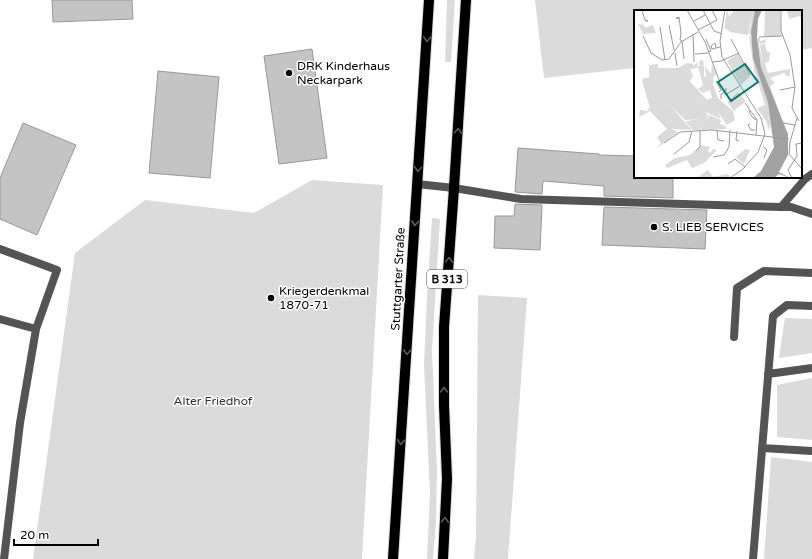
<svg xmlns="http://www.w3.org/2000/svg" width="812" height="559" viewBox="0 0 812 559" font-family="'Varela Round',sans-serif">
	<rect width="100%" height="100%" fill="#fff"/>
	<!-- green -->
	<path fill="#dbdbdb" d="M447 0H455L451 62H445Z
		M535 0H812V48L801 50V11H635V68L544 78Z
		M312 180 383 185 362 559H33L75 253 145 200 254 213Z
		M432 218 440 219 432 351 437 471 436 522 433 559H427L430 493 424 365 427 296Z
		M478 295 527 298 508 559H474L476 536Z
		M785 318 812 319V353L779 358Z
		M812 378V440L777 437V385Z
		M771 457 812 462V559H764Z"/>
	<!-- building -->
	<path fill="#c4c4c4" stroke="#989898" d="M52 0H132L133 19 53 22Z
		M312 49 327 158 279 164 264 56Z
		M158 71 219 77 210 178 149 173Z
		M23 123 76 145 37 235 0 219V178Z
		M518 148 599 154V155L635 156V177H673V198L604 196V186L543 181 542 194 515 192Z
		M515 204 542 205 540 250 494 248 495 216H514Z
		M604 207 707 210 705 249 602 245Z"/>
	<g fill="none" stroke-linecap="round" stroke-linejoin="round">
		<defs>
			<path id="primary" d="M393 559 429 0
				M443 559 447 479 444 405V327L454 188 466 0"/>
		</defs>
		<!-- primary casing -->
		<use href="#primary" stroke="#dbdbdb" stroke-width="12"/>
		<!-- lane -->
		<path stroke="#545454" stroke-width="8" d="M417 184 454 188 521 199 781 207H791L812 214
			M781 207 805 179 812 174
			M734 337 737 288 764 271 812 273
			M768 374 812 368
			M762 448 812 451
			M753 559 773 316 787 305 812 306"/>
		<!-- street -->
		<path stroke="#545454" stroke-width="8" d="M0 249 57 270 36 329 20 423 4 559
			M0 319 36 329"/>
		<!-- primary -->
		<use href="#primary" stroke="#000" stroke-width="10"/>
	</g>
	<!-- one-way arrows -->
	<defs><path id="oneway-chevron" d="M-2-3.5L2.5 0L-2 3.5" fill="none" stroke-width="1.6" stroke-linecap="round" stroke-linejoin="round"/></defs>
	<g stroke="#595959">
		<use href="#oneway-chevron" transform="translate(427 39) rotate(94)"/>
		<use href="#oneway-chevron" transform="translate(458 131) rotate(-86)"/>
		<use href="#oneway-chevron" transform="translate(418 169) rotate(94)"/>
		<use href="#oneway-chevron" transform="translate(415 223) rotate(93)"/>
		<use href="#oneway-chevron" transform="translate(449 260) rotate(-86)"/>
		<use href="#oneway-chevron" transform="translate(407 352) rotate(93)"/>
		<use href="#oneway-chevron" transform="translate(444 390) rotate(-90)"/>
		<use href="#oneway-chevron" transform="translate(401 442) rotate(94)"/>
		<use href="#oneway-chevron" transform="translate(445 520) rotate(-87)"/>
	</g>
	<!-- markers -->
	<g fill="#000" stroke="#fff" stroke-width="1.5">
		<circle cx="289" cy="73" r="4"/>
		<circle cx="654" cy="227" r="4"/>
		<circle cx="271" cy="298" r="4"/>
	</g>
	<g text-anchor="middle" stroke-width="3" stroke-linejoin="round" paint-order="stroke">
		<!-- shield labels -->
		<rect fill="#fff" stroke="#4c4c4c" stroke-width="1" x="427" y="270" width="40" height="18" rx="3"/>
		<g font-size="11" font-weight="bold" fill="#000">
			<text x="447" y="283">B 313</text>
		</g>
		<!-- poi labels -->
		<g font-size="12" fill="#000" stroke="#fff" text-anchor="start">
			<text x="297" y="70">DRK Kinderhaus<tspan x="297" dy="14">Neckarpark</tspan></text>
			<text x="662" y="231">S. LIEB SERVICES</text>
			<text x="279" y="295">Kriegerdenkmal<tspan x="279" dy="14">1870-71</tspan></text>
		</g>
		<!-- street labels -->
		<g font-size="12" fill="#000" stroke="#fff">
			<text transform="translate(398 279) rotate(-87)" y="4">Stuttgarter Straße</text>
		</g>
		<!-- park labels -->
		<g font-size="12" fill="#323232" stroke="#fff">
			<text x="213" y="405">Alter Friedhof</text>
		</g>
	</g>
	<!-- overview -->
	<g transform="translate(634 10)">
		<rect width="168" height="168" fill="#fff"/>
		<path d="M93 0 95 6 101 0H121L117 26 115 22 116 19 119 2 114 25 96 22 91 18 90 20ZM131 0H146L147 26H130ZM153 0H168V14L166 6 155 9ZM4 14 10 15 11 18 19 15 22 23 9 24ZM115 26 117 27 121 54 134 93 138 124 136 114 135 121 132 111 123 98 131 95 120 60ZM123 28H126V31L133 29 131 33 126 34 125 32V34L129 55 126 35 131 34 133 42H136L135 52 131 53 134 63 156 59V66H153L150 63 136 68 141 73 136 76 150 116 127 57ZM104 44 116 66 107 75 93 51ZM69 50 70 55H67L70 56V66L72 67 71 56 77 64 78 54 82 64 79 68V74L84 88 99 101 101 110 93 115 84 102 87 109 71 102 74 105 72 111 75 105 87 110 86 114 92 116 93 119 67 120V117L66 120H59L51 111 67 109 51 110 34 93 58 120 37 119 44 122 22 139 27 133 23 127 33 119 16 101 5 107 6 100 15 101 13 99 16 98 8 71 9 68H15V55L24 54V58H44L53 53 59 54V56L64 52 63 58 56 59 59 66 56 71 73 90 78 88 76 80 69 83 64 79 69 75 64 57 66 55 65 51ZM104 82 112 91 100 101 93 92ZM67 135 76 137 74 141 76 143 79 139 83 140 70 153 58 158 53 150 33 158 31 155 41 148 56 145ZM111 139 116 140 110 154 102 147ZM74 160 79 167 94 164 96 167 63 168Z" fill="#dbdbdb"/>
		<path d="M121 0H128L124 9 123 28 127 57 154 124V145L145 162 156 168 145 164 140 168H119L127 161 140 137 134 93 119 48 117 22Z" fill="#a2a2a2"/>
		<path fill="none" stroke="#999" stroke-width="1" d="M8 0 9 4 11 10 12 11H14L11 10M53 0 71 32 85 70M69 0 80 21 88 24M91 0 86 31 88 47 127 108 131 124 124 142 109 159 96 168M147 0V21L156 45 161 77 158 98 165 111M45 9 42 8 45 7 47 23 46 30 48 31M60 11 71 5M35 15 40 40M26 17 31 50M64 20 83 10 78 0M59 24 60 52M9 26 17 43 28 50 35 49 47 32 64 22M125 27 148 26M72 29 77 41 74 42M97 29 116 65M48 31 50 49M82 38 81 33 77 36 78 39 86 37M41 43 43 56M61 44 74 43M79 52 87 51 105 43M82 71 87 80 85 82M146 80 161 77M93 83 91 85 106 76M87 89V84L92 81V78M111 93 123 110 122 125M117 100 115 102 119 108 123 110M163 108 156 132 155 144 168 159M149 113 161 115M116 114 114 115 117 120H121M83 120 84 130 90 131M103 121 102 130 105 131M30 133 46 122 78 120 155 129M129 136 133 140 130 148M62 141 66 137V120M40 144 55 132 58 121M79 147 90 145 95 137 96 120M94 154 101 149 111 157M158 168 154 160 163 146 162 134 168 133"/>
		<path fill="#0f766e" fill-opacity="0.15" stroke="#0f766e" stroke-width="2" d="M111 54 124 72 97 91 84 72Z"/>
		<rect width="168" height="168" fill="none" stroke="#000" stroke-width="2"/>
	</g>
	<!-- scale -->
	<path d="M14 539v6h84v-6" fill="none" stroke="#000000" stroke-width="2"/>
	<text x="20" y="539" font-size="12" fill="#000000" stroke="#ffffff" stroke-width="3" paint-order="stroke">20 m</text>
</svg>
